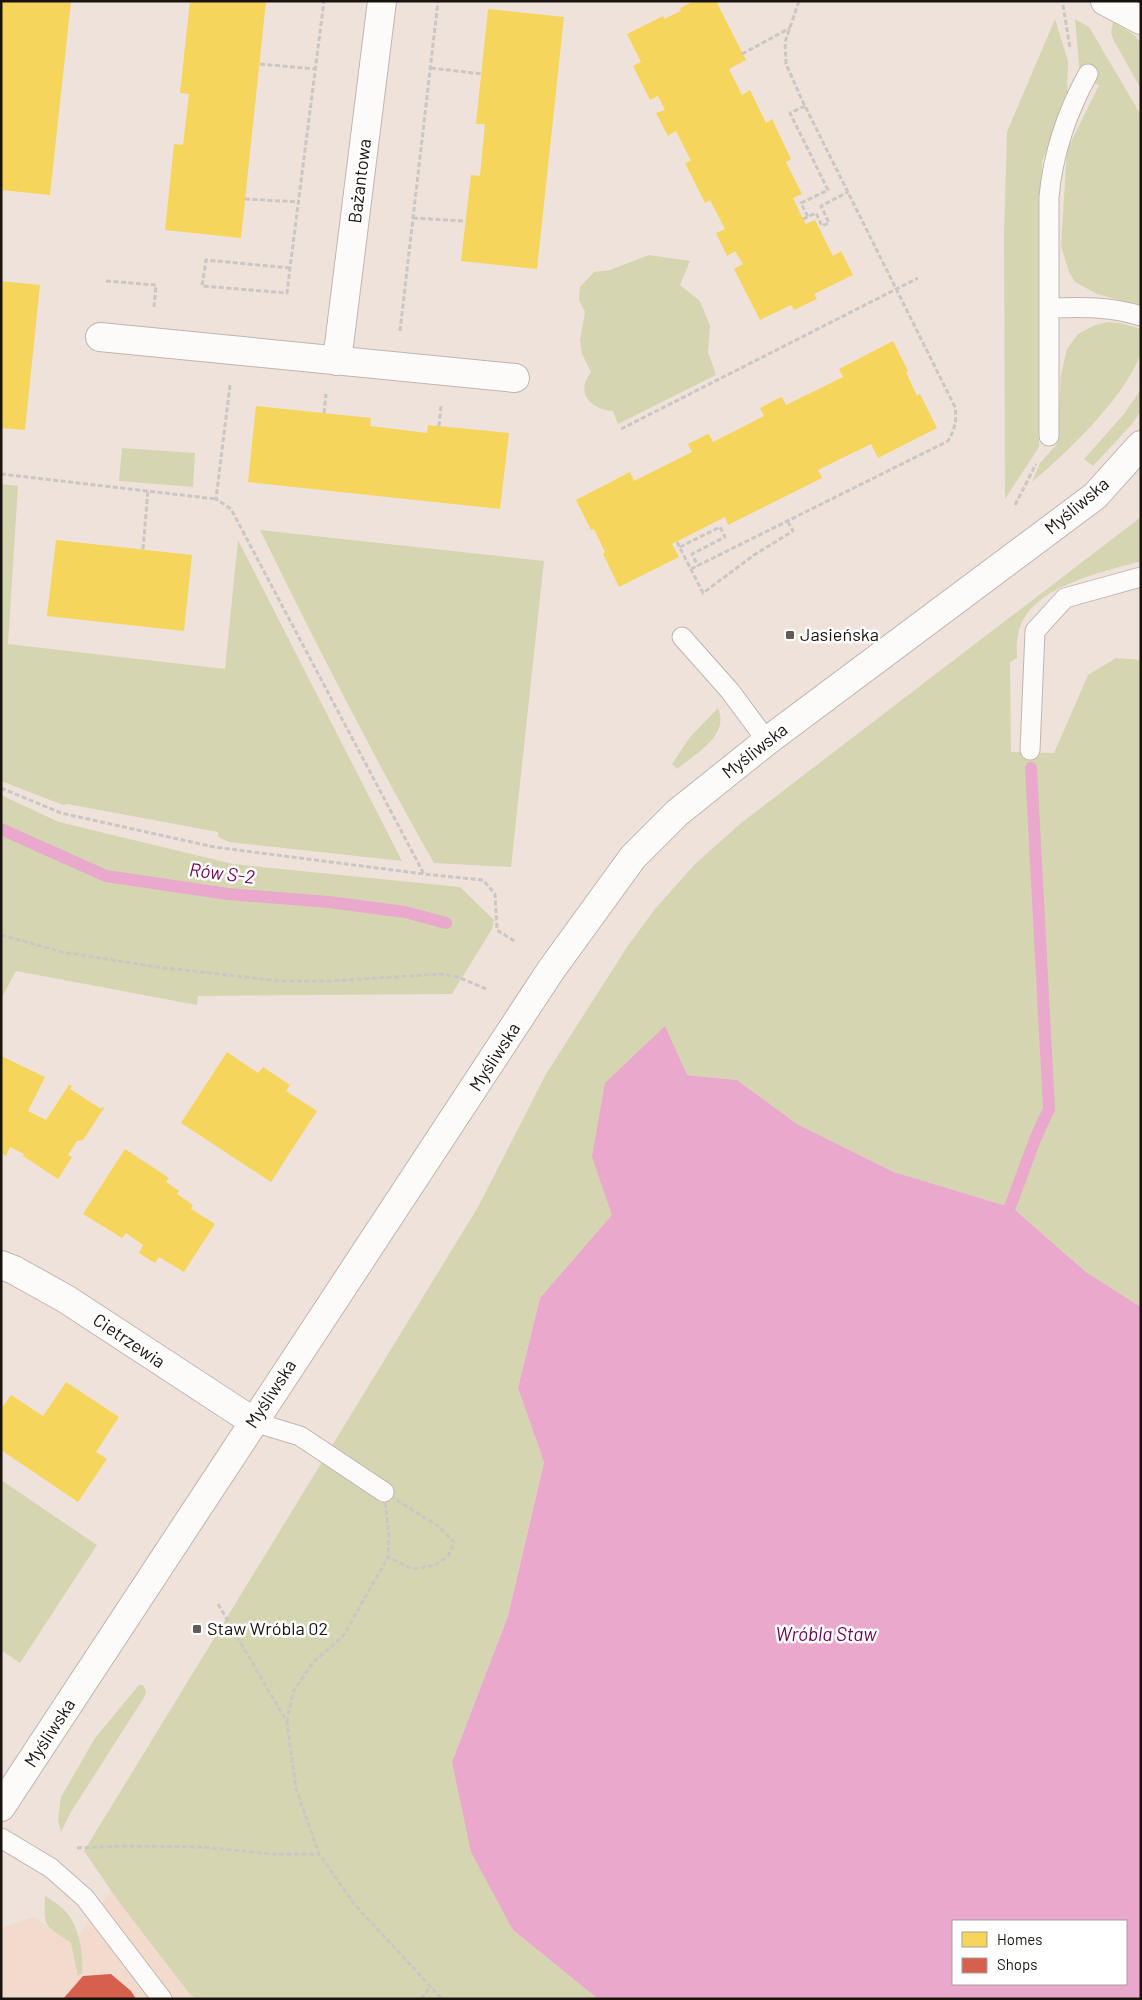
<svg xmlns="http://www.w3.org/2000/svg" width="1142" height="2000" viewBox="0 0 1142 2000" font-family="Barlow,sans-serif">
	<rect width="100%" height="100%" fill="#efe2da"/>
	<!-- built -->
	<path fill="#f2dbcd" d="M111 1890 189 1993 196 1999H1V1928L34 1917 73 1945Z"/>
	<!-- green -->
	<path fill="#d5d6b1" d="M1055 19 1068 61 1067 101 1042 161 1039 447 1005 499 1004 233 1007 132Z
		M1075 19 1089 27 1141 115V306L1097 294 1075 282 1069 272 1061 246 1067 150 1099 85 1080 77Z
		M1113 22 1133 34 1141 42V89L1114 41 1111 33Z
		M649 255 690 261 680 285 700 301 710 326 708 352 716 375 618 424 613 411C590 409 575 393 591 372L582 354 580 340 585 312 579 300 580 287 594 272 610 270Z
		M1107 322 1120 323 1141 329C1141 337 1142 349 1140 356 1122 400 1068 452 1032 482L1040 463 1057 444 1061 375 1067 349 1078 334 1093 326Z
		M1141 389V411L1132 424 1093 466 1084 459 1124 414Z
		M122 448 195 453 193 487 119 481Z
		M1 484 18 486 8 644 225 669 238 540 402 861 229 842 218 837V832L67 804 63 805 1 781Z
		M1141 517V561C1101 573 1027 586 1018 635 1016 642 1017 651 1017 658L1010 662 1011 752 1054 753 1088 675 1116 658 1141 660V1307L1086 1272 1013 1208 894 1172 797 1124 737 1080 687 1075 593 1157 613 1215 540 1298 518 1388 544 1461 508 1616 452 1762 513 1930 598 1999H196L189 1993 119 1902 84 1851 478 1207 546 1074 627 947 655 909 695 864 741 823Z
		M260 530 544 561 511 867 434 863C372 754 315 642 260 530Z
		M718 708C730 736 695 754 677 769L672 764 690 737Z
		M1 795 59 822 233 864 460 887 494 920 492 929 452 994 198 996 197 1005 16 971 1 999Z
		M1 1480 97 1545 20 1663 1 1650Z
		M139 1685H143L146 1690 145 1696 71 1812 61 1832 58 1820 61 1797 95 1738Z
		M45 1896C53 1901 61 1906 67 1913 79 1927 84 1955 82 1973L78 1976 71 1943C44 1924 44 1930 45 1896Z"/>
	<!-- water -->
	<path fill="#e9a8cc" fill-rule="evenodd" d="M665 1026 687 1075 737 1080 797 1124 894 1172 1013 1208 1086 1272 1141 1307V1999H598L513 1930 471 1852 452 1762 508 1616 544 1462 518 1388 540 1298 612 1215 592 1157 605 1083ZM953 1921H1126V1984H953Z"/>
	<!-- homes -->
	<path fill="#f6d55c" d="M1 1H71L50 195 1 190Z
		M190 1H266L241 238 165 230 174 144 183 145 189 94 180 93Z
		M694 1H716L746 60 729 69 742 95 750 90 766 123 772 119 791 159 786 162 802 194 793 198 803 219 806 224 815 220 833 256 841 251 853 275 814 294 817 299 794 310 791 305 760 320 734 269 743 264 735 251 727 256 716 233 725 229 710 200 705 203 685 163 691 161 676 131 668 136 656 113 665 110 658 96 650 100 633 66 641 62 627 34 663 16 664 19 681 11 680 8Z
		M488 9 564 17 537 269 461 261 471 175 480 176 485 124H476Z
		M1 281 40 285 25 430 1 428Z
		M893 341 908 371 906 372 917 396 920 394 937 428 878 458 871 444 818 470 822 478 728 525 725 517 672 544 679 557 619 587 603 554 605 552 594 529 591 530 576 500 630 472 634 481 692 452 688 444 706 435 709 434 713 442 764 416 760 408 779 398 782 397 786 405 843 377 839 369Z
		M256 406 371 418 370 426 427 433 428 425 509 433 500 509 248 482Z
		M56 540 192 555 184 631 47 616Z
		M227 1052 258 1073 263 1067 290 1085 286 1091 317 1111 271 1182 181 1123Z
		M1 1056 45 1077 28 1111 46 1120 69 1085 72 1086 70 1089 101 1109 102 1107 104 1108 83 1140 77 1141 68 1155 72 1157 58 1179 23 1156 24 1154 10 1147 6 1156 3 1154 1 1156Z
		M125 1149 169 1178 166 1182 179 1191 177 1194 193 1205 191 1209 215 1224 184 1272 159 1257 155 1263 139 1253 143 1245 126 1233 122 1238 83 1214Z
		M66 1382 119 1417 96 1452 107 1459 78 1502 1 1450V1409L11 1395 43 1416Z"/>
	<!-- shops -->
	<path fill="#d6604d" d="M111 1974 131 1991 136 1999H63L83 1976Z"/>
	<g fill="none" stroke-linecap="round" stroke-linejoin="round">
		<!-- stream -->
		<path stroke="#e9a8cc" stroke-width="12" d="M1 829 106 876 228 894 329 902 405 912 446 923
			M1010 1207 1036 1137 1049 1109 1031 768"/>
		<defs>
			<path id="service" d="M1049 308C1081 307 1110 306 1141 316
				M1049 436V197C1053 154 1067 112 1088 74
				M682 637 730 691 767 741
				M1030 750 1035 631 1065 598 1141 577
				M254 1422 300 1436 384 1492
				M1 1838 51 1868 85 1898 162 1999"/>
			<path id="minor" d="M1105 1 1141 20
				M100 337 515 378
				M337 361 382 1
				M1 1265 14 1270 66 1299 254 1422"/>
			<path id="tertiary" d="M1 1807 551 970 633 857 677 813 767 741 1095 496 1141 445"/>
		</defs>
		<!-- service casing -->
		<use href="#service" stroke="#bfb5af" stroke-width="21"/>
		<!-- minor casing -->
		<use href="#minor" stroke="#bfb5af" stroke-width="30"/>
		<!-- tertiary casing -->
		<use href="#tertiary" stroke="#bfb5af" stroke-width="30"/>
		<!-- path -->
		<path stroke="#ccc6c4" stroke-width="3" stroke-dasharray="5 2.5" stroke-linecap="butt" d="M1063 5 1070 48
			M742 54 790 28
			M260 64 315 69
			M431 68 482 74
			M805 106 790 113 828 190 801 203 808 217
			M245 199 299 202
			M413 218 465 221
			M803 219 816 213 822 226 829 223 821 206 848 192
			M290 268 206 260 202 286 287 293 290 268 324 1
			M106 281 156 285 154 307
			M400 331 438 1
			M230 385 216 499 231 509 424 874 483 880 495 894 497 930 516 942
			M324 413 326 394
			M439 426 441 406
			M621 429 918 278
			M1 474 216 499
			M1015 505 1036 464
			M677 542 703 593 754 555 793 531 788 522
			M680 547 720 527 725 537 692 554 698 566
			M143 549 148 490
			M691 569 948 441C955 429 957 421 955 407L802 100 786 64 785 42 799 1
			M1 788 61 813 214 847 424 874
			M1 935 62 952 157 967 280 981H330L442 974 458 977 486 989
			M384 1492 438 1526 454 1542 449 1555 436 1565 413 1569 388 1557 389 1536Z
			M218 1604 287 1722 296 1789 319 1854 355 1905 442 1999
			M287 1722 293 1692 314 1661 342 1638 388 1557
			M77 1848 124 1846 202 1847 271 1854H319
			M421 1999 431 1986"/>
		<!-- service -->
		<use href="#service" stroke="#fdfbf9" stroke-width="19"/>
		<!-- minor -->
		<use href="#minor" stroke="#fdfbf9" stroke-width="28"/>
		<!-- tertiary -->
		<use href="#tertiary" stroke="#fdfbf9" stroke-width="28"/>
	</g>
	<!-- markers -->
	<g fill="#655b55" stroke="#fff" stroke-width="2">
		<rect x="785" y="630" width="10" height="10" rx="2.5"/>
		<rect x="192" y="1624" width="10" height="10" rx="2.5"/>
	</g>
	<g text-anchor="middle" stroke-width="5" stroke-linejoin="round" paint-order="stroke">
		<!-- street labels -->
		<g font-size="18" fill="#1a120d" stroke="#fff">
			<text transform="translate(360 181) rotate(-83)" y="6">Bażantowa</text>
			<text transform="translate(1077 506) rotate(-40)" y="6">Myśliwska</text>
			<text transform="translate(755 751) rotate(-38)" y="6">Myśliwska</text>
			<text transform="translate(495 1057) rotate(-57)" y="6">Myśliwska</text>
			<text transform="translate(129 1341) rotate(34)" y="6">Cietrzewia</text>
			<text transform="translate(271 1394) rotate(-57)" y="6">Myśliwska</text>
			<text transform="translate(50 1733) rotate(-57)" y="6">Myśliwska</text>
		</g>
		<!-- poi labels -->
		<g font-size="18" fill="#1a120d" stroke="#fff" text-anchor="start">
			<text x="800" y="641">Jasieńska</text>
			<text x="207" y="1635">Staw Wróbla 02</text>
		</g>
		<!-- water labels -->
		<g font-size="19" font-style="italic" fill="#6e0154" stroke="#fff">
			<text transform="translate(222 873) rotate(7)" y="7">Rów S-2</text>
			<text x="826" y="1641">Wróbla Staw</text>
		</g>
	</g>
	<!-- border -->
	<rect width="1142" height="2000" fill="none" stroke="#1a120d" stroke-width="5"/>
	<!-- legend -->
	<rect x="952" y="1920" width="175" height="65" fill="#ffffff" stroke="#a3a09e"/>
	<rect x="962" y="1932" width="25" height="15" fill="#f6d55c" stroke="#a3a09e"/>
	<text x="997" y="1945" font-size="15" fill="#1a120d">Homes</text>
	<rect x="962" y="1958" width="25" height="15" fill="#d6604d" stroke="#a3a09e"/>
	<text x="997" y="1970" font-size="15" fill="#1a120d">Shops</text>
</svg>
